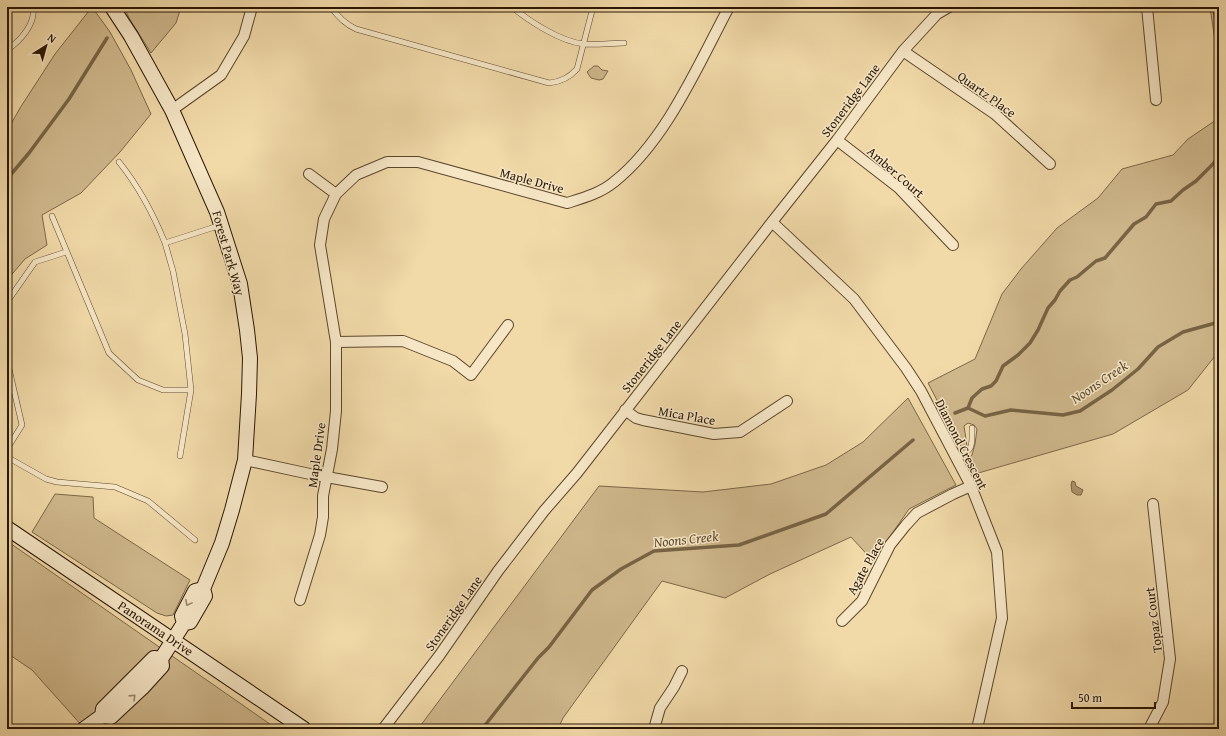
<svg xmlns="http://www.w3.org/2000/svg" width="1226" height="736" viewBox="0 0 1226 736" font-family="'Gentium Book Plus',serif">
	<rect width="100%" height="100%" fill="#f1d9a8"/>
	<filter id="stains"><feTurbulence type="fractalNoise" baseFrequency=".005" numOctaves="4"/><feColorMatrix values="0 0 0 0 .2 0 0 0 0 .09 0 0 0 0 .02 0 0 0 .5 -.17"/></filter>
	<radialGradient id="worn" r=".72"><stop offset=".6" stop-color="#630" stop-opacity="0"/><stop offset="1" stop-color="#630" stop-opacity=".3"/></radialGradient>
	<!-- green -->
	<path fill="#cfb88c" stroke="#7c6748" d="M92 7 110 32 131 70 151 114 120 152 81 193 42 215 47 245 25 259 7 280V131L20 108 55 54Z
		M124 7H181L176 23 151 53 129 18Z
		M1210 7H1219V68Z
		M594 66H598L602 70 608 71 603 79 599 80 591 78 587 72Z
		M1219 118V351L1188 390 1113 434 975 474 967 459 972 455 975 444 977 429 974 425 968 423 964 426 967 446 963 450 928 383 975 359 1002 294 1021 269 1057 228 1098 198 1122 169 1173 155 1188 139Z
		M908 398 956 485 909 509 873 561 851 537 770 574 725 598 662 581 563 718 558 729H418L599 486 703 492 771 484 826 465 863 442Z
		M55 494 93 497 94 518 190 580 173 615 166 616 157 613 32 532Z
		M7 541 277 729H101L83 727 32 670 7 653Z"/>
	<!-- water -->
	<path fill="#ad9770" stroke="#786344" d="M1072 481 1075 482 1076 486 1083 490 1081 495H1077L1072 492 1071 485Z"/>
	<g fill="none" stroke-linecap="round" stroke-linejoin="round">
		<!-- stream -->
		<path stroke="#786344" stroke-width="3.5" d="M1214 7 1219 46
			M7 179 29 153 69 99 107 38
			M968 408 972 398 982 389 991 386 996 381 1003 366 1018 355 1030 343 1038 330 1048 308 1055 300 1060 291 1070 280 1077 277 1096 261 1105 258 1134 224 1146 217 1156 204 1171 201 1183 190 1196 181 1212 165 1219 157
			M955 413 968 408 985 416 1011 410 1063 415 1080 411 1112 390 1138 369 1158 347 1183 332 1219 322
			M482 729 538 658 549 647 592 590 621 569 654 551 739 545 826 514 913 440"/>
		<defs>
			<path id="lane" d="M331 7C338 17 345 24 356 29L549 83C561 82 569 78 577 69L593 7
				M512 7C529 21 561 42 584 44 597 45 611 43 624 43
				M7 50C20 41 36 24 33 7
				M119 162C139 187 153 213 165 243
				M52 216 109 353 138 380 163 390H191
				M7 302 35 262 66 252
				M7 360 22 425 7 449
				M180 456 191 390 185 334 173 271 165 243 221 225
				M7 457 46 479 57 482 115 487 148 501 195 540
				M956 458C974 450 972 446 972 428"/>
			<path id="street" d="M1147 7 1156 100
				M903 51 995 114 1050 164
				M172 110 221 75 244 36 252 7
				M837 140 899 188 953 245
				M309 174 336 194
				M772 222 854 299 906 368 921 391 971 486 997 552 1002 618 977 729
				M336 342 403 341 453 361 471 375 508 325
				M625 410 636 418 643 420 714 434 740 432 787 401
				M245 460 310 474 382 487
				M300 600 320 535 323 517V496L332 449 336 411V342L320 245 324 219 336 194 356 175 387 162H418L567 203C583 198 601 193 614 182 666 141 698 65 729 7
				M842 621 862 601 890 545 906 525 917 513 953 494 971 486
				M383 729 439 656 498 571 544 511 577 473 772 222 837 140 903 51 937 14 949 7
				M654 729 660 708 674 687 682 671
				M1149 729 1163 702 1170 659 1153 504"/>
			<path id="secondary" d="M7 528 304 729
				M184 623 182 616 195 591 203 589
				M102 716 103 709 154 658 161 659
				M84 729 102 716 111 717 142 688 162 666 161 659 184 623 190 622 205 596 203 589 222 543 232 510 245 460 249 394 250 358 247 330 240 284 217 212 172 110 131 36 112 7"/>
		</defs>
		<!-- lane casing -->
		<use href="#lane" stroke="#5b472c" stroke-width="6"/>
		<!-- street casing -->
		<use href="#street" stroke="#5b472c" stroke-width="12"/>
		<!-- secondary casing -->
		<use href="#secondary" stroke="#291603" stroke-width="16"/>
		<!-- lane -->
		<use href="#lane" stroke="#f6e6c6" stroke-width="5"/>
		<!-- street -->
		<use href="#street" stroke="#f6e6c6" stroke-width="10"/>
		<!-- secondary -->
		<use href="#secondary" stroke="#f6e6c6" stroke-width="14"/>
	</g>
	<!-- one-way arrows -->
	<defs><path id="oneway-chevron" d="M-2-3.5L2.5 0L-2 3.5" fill="none" stroke-width="1.6" stroke-linecap="round" stroke-linejoin="round"/></defs>
	<g stroke="#9a886e">
		<use href="#oneway-chevron" transform="translate(188 603) rotate(118)"/>
		<use href="#oneway-chevron" transform="translate(133 697) rotate(-44)"/>
	</g>
	<g text-anchor="middle" stroke-width="3" stroke-linejoin="round" paint-order="stroke">
		<!-- street labels -->
		<g font-size="13" fill="#291603" stroke="#f6e6c6">
			<text transform="translate(987 94) rotate(36)" y="5">Quartz Place</text>
			<text transform="translate(850 100) rotate(-53)" y="5">Stoneridge Lane</text>
			<text transform="translate(896 172) rotate(41)" y="5">Amber Court</text>
			<text transform="translate(532 180) rotate(15)" y="5">Maple Drive</text>
			<text transform="translate(229 253) rotate(74)" y="5">Forest Park Way</text>
			<text transform="translate(651 356) rotate(-52)" y="5">Stoneridge Lane</text>
			<text transform="translate(687 415) rotate(10)" y="5">Mica Place</text>
			<text transform="translate(962 444) rotate(63)" y="5">Diamond Crescent</text>
			<text transform="translate(316 455) rotate(-82)" y="5">Maple Drive</text>
			<text transform="translate(865 566) rotate(-61)" y="5">Agate Place</text>
			<text transform="translate(453 613) rotate(-55)" y="5">Stoneridge Lane</text>
			<text transform="translate(1153 620) rotate(-97)" y="5">Topaz Court</text>
			<text transform="translate(156 628) rotate(34)" y="5">Panorama Drive</text>
		</g>
		<!-- water labels -->
		<g font-size="14" font-style="italic" fill="#5e4a2f" stroke="#f6e6c6">
			<text transform="translate(1099 382) rotate(-34)" y="5">Noons Creek</text>
			<text transform="translate(686 539) rotate(-6)" y="5">Noons Creek</text>
		</g>
	</g>
	<!-- margin -->
	<rect width="1226" height="736" fill="none" stroke="#f1d9a8" stroke-width="24"/>
	<rect x="8" y="8" width="1210" height="720" fill="none" stroke="#291603" stroke-width="2"/>
	<rect x="12" y="12" width="1202" height="712" fill="none" stroke="#291603"/>
	<!-- north arrow -->
	<g transform="translate(46 46) rotate(37)" stroke="#f6e6c6" stroke-width="3" paint-order="stroke">
	<path d="M0-3L7 15L0 10L-7 15Z" fill="#291603"/>
	<text y="-6" font-size="11" font-weight="bold" text-anchor="middle" fill="#291603">N</text>
	</g>
	<!-- scale -->
	<path d="M1072 702v6h83v-6" fill="none" stroke="#291603" stroke-width="2"/>
	<text x="1078" y="702" font-size="12" fill="#291603" stroke="#f6e6c6" stroke-width="3" paint-order="stroke">50 m</text>
	<rect width="100%" height="100%" filter="url(#stains)"/>
	<rect width="100%" height="100%" fill="url(#worn)"/>
</svg>
